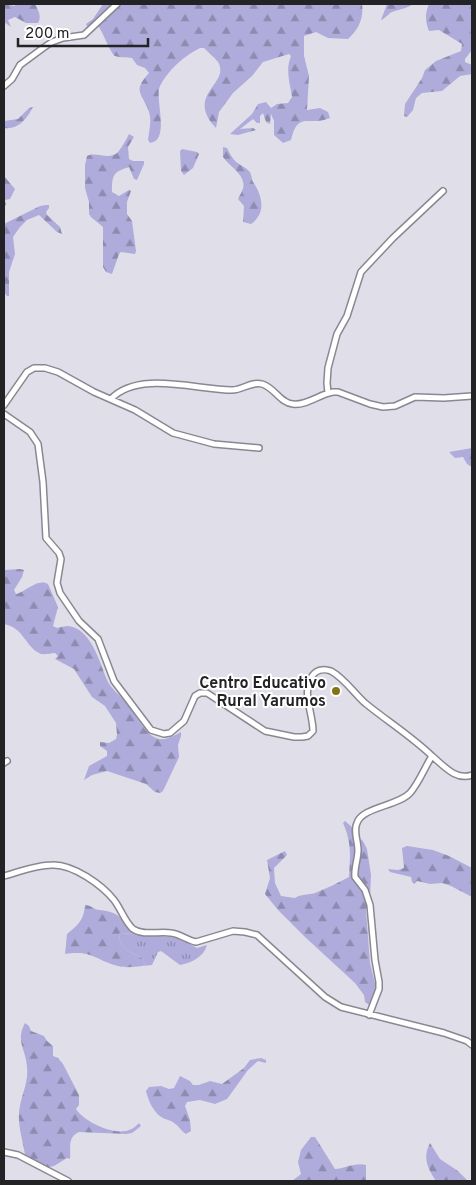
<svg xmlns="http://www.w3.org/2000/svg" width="476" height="1185" viewBox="0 0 476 1185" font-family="Overpass,sans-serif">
	<defs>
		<pattern id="grass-tufts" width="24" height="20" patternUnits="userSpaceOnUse" patternTransform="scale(1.25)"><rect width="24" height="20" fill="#afabda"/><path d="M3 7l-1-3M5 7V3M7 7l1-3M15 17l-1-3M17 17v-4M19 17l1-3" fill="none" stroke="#8e8bb1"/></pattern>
		<pattern id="forest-firs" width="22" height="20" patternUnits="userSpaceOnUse" patternTransform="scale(1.25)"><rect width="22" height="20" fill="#afabda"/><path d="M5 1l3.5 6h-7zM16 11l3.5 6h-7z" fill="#8e8bb1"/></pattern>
	</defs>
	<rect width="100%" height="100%" fill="#e0dfe9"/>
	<!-- grass -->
	<path fill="url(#grass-tufts)" d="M119 933 170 937 178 938 197 948 207 945C204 957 191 963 180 965L161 951 158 952 152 965 142 966 145 964 142 958C130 952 119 949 119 933Z"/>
	<!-- forest -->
	<path fill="url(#forest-firs)" d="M4 4 15 6V4L27 5 35 4C38 10 42 16 38 23H26L15 17 8 20 11 27 4 22V29Z
		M103 4H362C364 17 359 30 348 39L328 38 316 32 304 36V56L309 76 307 110 320 108 328 112 330 118C309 127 298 110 291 140L283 143 274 135V121L271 114 270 124 266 122 263 113 260 116V123H257L253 119 240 129 253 128 256 130 238 135 230 134 252 114 258 104 266 102 271 108 277 104 288 103 292 97C290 83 285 70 291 56L289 54 263 62 252 76 233 93 219 112 216 128C184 94 231 84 218 62 214 57 208 52 204 48H200C184 56 168 70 160 86 154 98 171 140 150 143L148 140C149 131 152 121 149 112 142 92 132 92 149 73L145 68 137 65 132 58C127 57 120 58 115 56 111 54 103 33 99 27L91 26 88 28 86 24 93 19Z
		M387 4H413C406 9 400 9 392 12 388 14 386 18 381 20Z
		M429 4H472V50L465 59V62L472 65V74L460 76 442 91 422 93 416 98 413 110 407 117 404 116 405 104 422 78 425 70 436 61 461 51 462 44 439 30 429 31C425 21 425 13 429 4Z
		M33 107C27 119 18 130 4 128V121L18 119 29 108Z
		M129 134 134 137 128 147 129 159 133 161H144V164L137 180 134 179 129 167C113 172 112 175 112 192L119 196 129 190 131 191 127 202V214L132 221 136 251 135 254 121 252 119 254 112 274 106 272 103 267V227L91 217 89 214V202L85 188V165L87 156C97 151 109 161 118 152 122 147 126 140 129 134Z
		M223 147 227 148C229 152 232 158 236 162 240 165 245 167 249 171 252 174 251 178 253 182 262 195 267 213 251 224L243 222 244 206 238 199C239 196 241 194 242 191 249 177 230 167 223 157Z
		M182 149 197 152 199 154 193 168 184 175 181 171 180 151Z
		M4 176 15 189 10 199 5 200 6 205 4 206Z
		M46 205H49V208L46 212 47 215 60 227 62 234 57 232 39 215 27 220 20 227 13 237 15 254 9 272V296H7L4 292V224L40 206Z
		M472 448V467L467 464 463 457 455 458 449 452Z
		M20 569 24 570 22 577 14 590 16 594C26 592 37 578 48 584L58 607 53 626 57 628C60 627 65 626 68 626 91 628 100 663 107 680 111 689 120 695 127 703 134 712 145 734 156 738 164 742 173 736 181 732V736L178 745 179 757 163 791 160 793 155 792 146 784 107 771 92 775 84 780 89 766 107 756V751L100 746V742L109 743 116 739 117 735 116 723 105 706 92 697 74 669 55 659 58 656 55 653C50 653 44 656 39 653 25 646 24 628 4 624V570Z
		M345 821 353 828V833L363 841 367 849 371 875 370 898 366 910 370 963 375 983V993L369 1005 365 1002 364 995 355 983 305 937 278 910 265 894 270 878 267 860 285 851 287 855 274 868 275 883 281 896 295 898C301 894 308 895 315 893 327 888 338 883 349 877 350 856 352 843 343 823Z
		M407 846 433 850 449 856 472 868V897L451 886 442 883 430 884 417 881 414 884 412 882 411 877 390 872 388 869 398 870 404 868 402 848Z
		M85 905C91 905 94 910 100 910 124 913 119 920 135 934L119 933C119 949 130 952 142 958L145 964 142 966C134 967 125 968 118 966 94 960 93 950 65 954L67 934C78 925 84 920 85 905Z
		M25 1023 29 1026 31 1031 44 1036 47 1041 53 1046V1056L58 1058 63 1064 79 1095V1105L76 1109C84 1122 115 1136 129 1130 133 1129 136 1126 139 1123L141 1126 132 1133 126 1134 79 1132C67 1137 71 1149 70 1159L67 1158 54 1166 45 1168 25 1155C23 1141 18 1127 19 1113 20 1097 29 1083 27 1067 26 1049 15 1041 25 1023Z
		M261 1058 266 1060V1063L258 1061 248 1070 227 1099 215 1104 200 1100 187 1102 185 1106 190 1120 191 1131 186 1134C181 1131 179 1126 174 1123 171 1120 167 1120 163 1118 154 1114 148 1100 146 1091L149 1087 161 1086 169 1089 174 1088 180 1076 190 1081 193 1085H199L210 1081 222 1084 244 1068 250 1060Z
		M311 1137H315L335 1169C346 1168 356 1162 366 1165V1181H292L301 1174 298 1162 301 1150Z
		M430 1143 440 1159 458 1171 467 1180 436 1181C428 1169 422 1158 430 1143Z"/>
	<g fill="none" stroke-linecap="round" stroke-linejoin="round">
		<defs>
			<path id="minor" d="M4 86 12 79 20 65 43 48 52 42 63 38 84 35 117 4
				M328 393 327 383 328 368 337 334 347 316 361 272 393 238 443 191
				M111 399C138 370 197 390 232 390 243 390 251 381 262 384 274 387 280 403 293 404 306 406 320 394 333 392H338L370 404 383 407 395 406 415 397 444 398 472 396
				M4 405 27 372 34 368H45L58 372 94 392 135 410 173 433 214 444 259 448
				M4 414 30 432 38 444 43 482 46 538 59 553 61 559 57 583 60 593 79 621 98 639 114 681 151 730 164 734 170 733 184 721 195 696 200 693H207L265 731 294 737H302L308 736 313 731C313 714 302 693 311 678 315 670 323 668 331 671 344 678 354 693 365 703 387 721 411 736 432 756
				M4 763 7 761
				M4 876C19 872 36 865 52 865 73 864 102 885 114 900 121 909 125 922 133 929 143 936 160 931 171 933 180 934 187 940 196 942L233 931 245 932 257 935 325 997 341 1007 444 1033 467 1041 472 1045
				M369 1015 379 989V982L375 960 370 905 365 890 355 877C354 868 358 859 358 850 358 841 353 831 357 823 362 807 398 806 410 793 419 783 425 767 432 756 444 766 456 781 472 775
				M4 1152 18 1155 68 1181"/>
		</defs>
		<!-- minor casing -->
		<use href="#minor" stroke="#898891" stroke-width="8"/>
		<!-- minor -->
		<use href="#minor" stroke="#fff" stroke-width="5"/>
	</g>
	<!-- markers -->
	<circle fill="#827518" stroke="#fff" stroke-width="2" cx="336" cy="691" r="5"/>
	<g text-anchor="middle" stroke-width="4" stroke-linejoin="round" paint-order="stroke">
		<!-- poi labels -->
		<g font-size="16" font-weight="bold" fill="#232326" stroke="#fff" text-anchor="end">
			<text x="326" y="688">Centro Educativo<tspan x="326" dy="18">Rural Yarumos</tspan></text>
		</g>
	</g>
	<!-- border -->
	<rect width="476" height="1185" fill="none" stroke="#232326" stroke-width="10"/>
	<!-- scale -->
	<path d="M18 38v8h130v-8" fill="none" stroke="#232326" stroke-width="2.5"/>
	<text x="25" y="38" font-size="15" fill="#232326" stroke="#ffffff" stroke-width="4" paint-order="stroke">200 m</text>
</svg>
